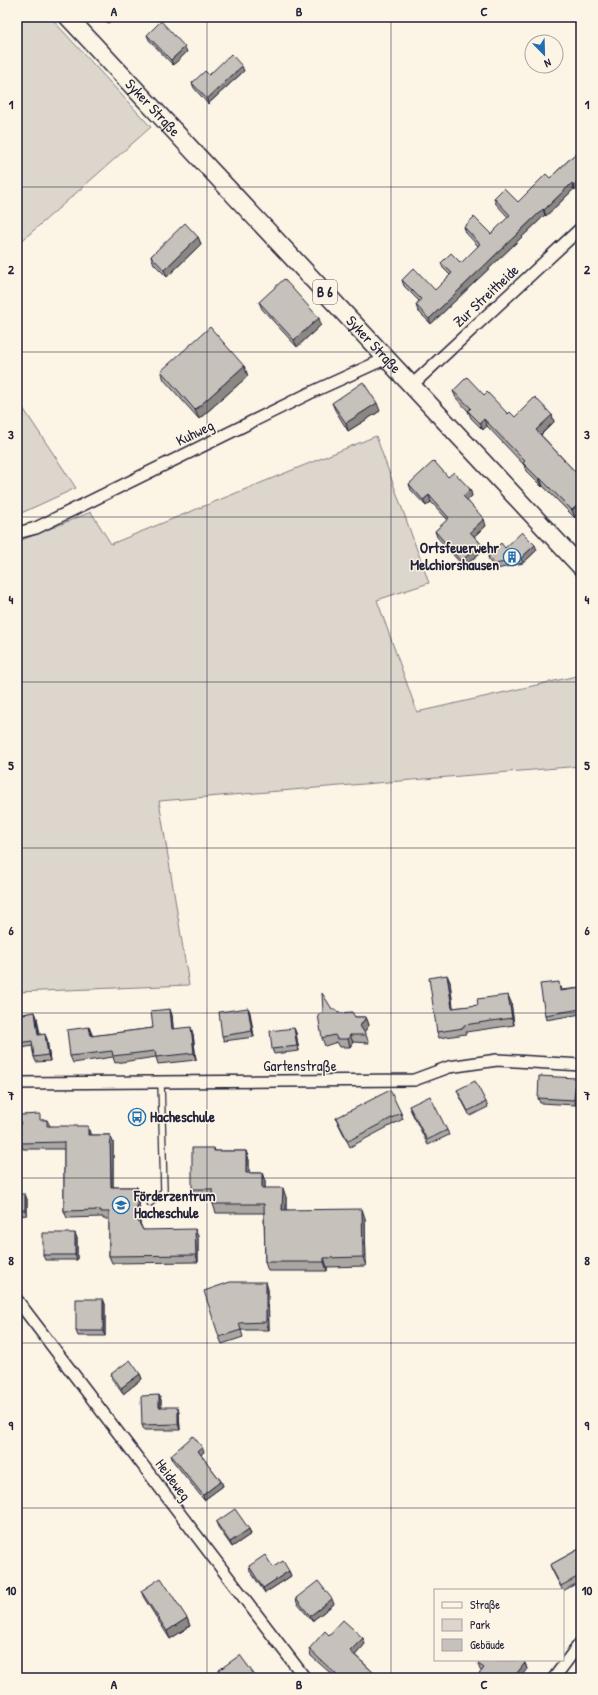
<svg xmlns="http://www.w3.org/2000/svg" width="598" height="1695" viewBox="0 0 598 1695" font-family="'Patrick Hand',sans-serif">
	<rect width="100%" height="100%" fill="#fcf5e5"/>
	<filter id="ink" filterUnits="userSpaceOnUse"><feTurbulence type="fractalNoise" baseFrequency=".025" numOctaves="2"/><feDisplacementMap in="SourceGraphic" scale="8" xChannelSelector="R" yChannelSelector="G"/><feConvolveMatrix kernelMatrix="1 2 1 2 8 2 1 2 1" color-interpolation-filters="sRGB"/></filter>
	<g filter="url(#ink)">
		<!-- green -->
		<path fill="#dcd6cc" stroke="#7f7c84" d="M17 17H50L151 127 17 245Z
			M17 399 76 488 17 515Z
			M376 436 429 583 377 600 417 712 581 675V766L159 801 189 985 17 992V542L91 512 111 544Z"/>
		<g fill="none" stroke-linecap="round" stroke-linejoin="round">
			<defs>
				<path id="service" d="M150 1203 164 1191 161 1082"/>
				<path id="minor" d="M412 385 581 228
					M17 533 36 528 310 393 387 358
					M17 1083 414 1080 449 1067 497 1060 581 1065
					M17 1300 305 1678
					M554 1678 581 1642"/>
				<g id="primary">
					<path id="s1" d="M68 17 581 567"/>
				</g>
			</defs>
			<!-- service casing -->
			<use href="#service" stroke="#22223b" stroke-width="8"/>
			<!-- minor casing -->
			<use href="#minor" stroke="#22223b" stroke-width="14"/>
			<!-- primary casing -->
			<use href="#primary" stroke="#22223b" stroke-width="20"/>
			<!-- service -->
			<use href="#service" stroke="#fcf5e5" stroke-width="5.5"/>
			<!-- minor -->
			<use href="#minor" stroke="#fcf5e5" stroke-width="11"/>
			<!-- primary -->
			<use href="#primary" stroke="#fcf5e5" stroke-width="17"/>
		</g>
		<!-- wall -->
		<path fill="#aaa6a1" stroke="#22223b" d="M103 17H115L108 23Z
			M147 35 187 52 173 65 149 40Z
			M244 71 208 104 194 88 192 83 209 75Z
			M575 154V190L574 189 546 216 545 215 431 324 418 311 416 305 419 301 404 286 402 280 435 290 450 275 443 268 441 263H461L478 246 466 233 464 227 491 234 508 217 496 204 494 198 518 202 550 178Z
			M198 237 201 244 167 277 154 264 151 256Z
			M259 302 321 325 297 347 262 309Z
			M244 366 248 376 199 419 164 380 161 371Z
			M453 391 484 395 508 414 515 417 552 415 554 422 541 435 581 478 575 518 543 486 542 487 526 471 524 465 487 426 483 430 471 418 468 411 456 398Z
			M332 403 380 411 348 431 335 410Z
			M448 477 470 489 472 496 467 500 486 526 474 536 481 544 483 550 464 567 437 537 435 531 448 520 431 502 426 506 411 490 409 484Z
			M505 548 537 550 523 563 497 569 489 561 488 556Z
			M447 975 450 982 453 1008 511 1002 514 1025 466 1032V1034L439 1038 437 1032Z
			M561 987V990L581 988V1014L546 1020 545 1015Z
			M248 1008 250 1013 254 1037 224 1041 222 1036Z
			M332 1009 338 1013 355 1017H366L369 1025 364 1032 366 1035 369 1043 353 1042 350 1047H340L337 1042 325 1046 322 1038Z
			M35 1012 37 1018 40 1034 47 1039 50 1061 36 1062 34 1057 32 1046 17 1049V1015Z
			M172 1015 173 1029 193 1034 196 1060 158 1064 156 1057 115 1063 113 1057 73 1063 70 1056 92 1034V1036L153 1028Z
			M294 1028 296 1033 299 1051 274 1054 272 1049Z
			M576 1078 577 1083 576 1105 540 1103 538 1098Z
			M457 1090 486 1102 488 1107 470 1116 459 1095Z
			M409 1106 447 1130 449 1135 428 1145 411 1111Z
			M401 1113 403 1119 350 1147 338 1123 336 1118Z
			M42 1120H47L50 1126 90 1133V1135H110L113 1142V1187H137L139 1194 140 1223 143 1230 198 1236V1262L112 1263 109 1256V1219H103V1217L67 1218 64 1211V1149H23L21 1143Z
			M214 1148 215 1151H246L249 1160V1173H262L265 1181V1188L286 1197V1210L365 1218 366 1266 327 1267V1271H268L265 1262 264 1213H216L213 1204 212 1198H195L192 1189Z
			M17 1194 27 1199V1215L17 1216Z
			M77 1238V1260H45L43 1255Z
			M268 1289 269 1330H241L243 1337 222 1344 219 1337Z
			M103 1299 105 1304V1336H78L76 1331Z
			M111 1374H140L142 1379 123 1394 112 1379Z
			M159 1395 161 1400V1407L179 1412 180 1430H144L142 1425Z
			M204 1452 201 1455 221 1481 223 1486 204 1500 173 1461 171 1455Z
			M216 1522 249 1529 251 1534 232 1547 218 1527Z
			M581 1548V1581L563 1591 552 1570 550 1565Z
			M249 1566 273 1567 289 1571 291 1576 265 1593 250 1571Z
			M141 1591 187 1618 190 1626 170 1639 144 1598Z
			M296 1598 334 1604 312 1621 297 1603Z
			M329 1635 365 1644 355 1655 373 1672 375 1678H336L311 1656 309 1649Z
			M525 1663 527 1669 481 1671 480 1670 478 1664Z
			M219 1670 256 1677 257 1678H223L221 1676Z"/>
		<!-- shaded-wall -->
		<path fill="#8b8783" stroke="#22223b" d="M106 17H115L108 23Z
			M185 47 187 52 173 65 171 60Z
			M242 66 244 71 208 104 207 99Z
			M581 177V185L575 190 573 185Z
			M572 183 574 189 546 216 544 210Z
			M543 209 545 215 431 324 429 319Z
			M198 237 201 244 167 277 164 270Z
			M319 318 321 325 297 347 294 340Z
			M244 366 248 376 199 419 195 410Z
			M377 403 380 411 348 431 346 423Z
			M552 415 554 422 538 437 536 430Z
			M484 419 487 426 483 430 480 423Z
			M540 478 543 486 542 487 539 479Z
			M470 489 472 496 465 502 463 496Z
			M429 495 431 502 426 506 423 500Z
			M581 502V512L575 518 572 510Z
			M484 519 486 526 472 538 470 532Z
			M481 544 483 550 464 567 461 561Z
			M535 545 537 550 523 563 521 558Z
			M447 975 450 982 454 1015 452 1008Z
			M508 995 511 1002 514 1025 512 1018Z
			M248 1008 250 1013 254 1037 252 1031Z
			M170 1009 172 1015 174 1036 172 1029Z
			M35 1012 37 1018 40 1040 38 1035Z
			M366 1017 369 1025 363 1034 360 1026Z
			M89 1027 92 1034 93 1043 91 1036Z
			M191 1027 193 1034 196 1060 194 1053Z
			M294 1028 296 1033 299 1051 297 1046Z
			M45 1034 47 1039 50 1061 48 1055Z
			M350 1035 353 1042 350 1047 348 1039Z
			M576 1078 577 1083 576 1105 574 1100Z
			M88 1126 90 1133 91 1142 88 1135Z
			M110 1135 113 1142V1194L111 1187Z
			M246 1151 249 1160V1182L246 1173Z
			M262 1173 265 1181V1197L262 1188Z
			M137 1187 139 1194 140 1226 137 1219Z
			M283 1188 286 1197V1219L282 1210Z
			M25 1194 27 1199V1215L25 1210Z
			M362 1209 365 1218 366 1266 363 1257Z
			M195 1229 198 1236V1262L196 1255Z
			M75 1233 77 1238V1260L75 1255Z
			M324 1258 327 1267V1271L324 1262Z
			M266 1282 268 1289 269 1330 266 1322Z
			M103 1299 105 1304V1336L103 1331Z
			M140 1374 142 1379 123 1394 121 1388Z
			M159 1395 161 1400V1412L159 1407Z
			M178 1407 179 1412 180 1430 178 1424Z
			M202 1447 204 1452 200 1456 198 1451Z
			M221 1481 223 1486 204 1500 203 1495Z
			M249 1529 251 1534 232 1547 230 1542Z
			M289 1571 291 1576 265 1593 263 1588Z
			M332 1599 334 1604 312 1621 310 1616Z
			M187 1618 190 1626 170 1639 167 1631Z
			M363 1638 365 1644 353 1658 350 1651Z
			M525 1663 527 1669 520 1678H513Z
			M373 1672 375 1678H368Z"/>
		<!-- building -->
		<path fill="#c6c1bb" stroke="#22223b" d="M161 21 185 47 171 60 147 35Z
			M231 54 242 66 207 99 192 83 205 71 209 75Z
			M575 154 581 161V177L573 185 572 183 544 210 543 209 429 319 416 305 421 299 402 280 414 268 435 290 452 273 441 263 451 253 461 263 480 244 464 227 474 217 491 234 510 215 494 198 504 188 518 202 546 174 550 178Z
			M185 223 198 237 164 270 151 256Z
			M284 279 319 318 294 340 259 302Z
			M210 327 244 366 195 410 161 371Z
			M467 377 484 395 487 392 508 414 510 412 515 417 535 397 552 415 536 430 581 478V502L572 510 540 478 539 479 523 463 525 461 484 419 480 423 468 411 471 408 453 391Z
			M363 382 377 403 346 423 332 403Z
			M434 461 448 477 454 472 470 489 463 496 484 519 470 532 481 544 461 561 435 531 449 518 429 495 423 500 409 484Z
			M522 532 535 545 521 558 496 564 488 556 501 543 505 548Z
			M447 975 452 1008 478 1005 477 999 508 995 512 1018 464 1025V1028L437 1032 429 978Z
			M559 982 560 991 581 988V1009L545 1015 540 984Z
			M322 993 332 1009H335L338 1013 352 1012 355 1017H366L360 1026 366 1035H350L348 1039H337L335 1035 322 1038 318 1015 323 1012Z
			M248 1008 252 1031 222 1036 219 1012Z
			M170 1009 172 1029 191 1027 194 1053 156 1057 155 1051 113 1056 112 1051 70 1056 67 1030 89 1027 91 1036 153 1028 151 1011Z
			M35 1012 38 1035 45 1034 48 1055 34 1057 32 1041 17 1043V1015Z
			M294 1028 297 1046 272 1049 270 1031Z
			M539 1076 576 1078 574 1100 538 1098Z
			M475 1081 486 1102 468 1111 457 1090Z
			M390 1090 401 1113 348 1141 336 1118Z
			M430 1096 447 1130 427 1140 409 1106Z
			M40 1114V1120H47V1126H88V1135H110L111 1187H137V1219L143 1230 195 1229 196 1255 109 1256V1212H101V1210L64 1211V1142L21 1143 20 1115Z
			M192 1148H214V1151H246V1173H262V1188H283L282 1210 362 1209 363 1257 324 1258V1262H265L264 1204H213L212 1189H192Z
			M17 1194H25V1210H17Z
			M43 1233H75V1255H43Z
			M230 1282H266V1322L239 1323 241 1330 219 1337 204 1291Z
			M76 1299H103V1331H76Z
			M130 1360 140 1374 121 1388 111 1374Z
			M159 1395V1407H178V1424L142 1425 141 1396Z
			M193 1436 202 1447 198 1451 221 1481 203 1495 171 1455Z
			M235 1509 249 1529 230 1542 216 1522Z
			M581 1548V1575L561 1586 550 1565Z
			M265 1555 273 1567 283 1561 289 1571 263 1588 249 1566Z
			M161 1578 187 1618 167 1631 141 1591Z
			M318 1581 332 1599 310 1616 296 1598Z
			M343 1620 363 1638 350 1651 373 1672 368 1678H340L309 1649 325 1631 329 1635Z
			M240 1655 256 1677 254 1678H225L219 1670Z
			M481 1660H522L525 1663 513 1678H476L484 1668 478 1664Z"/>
	</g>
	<!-- grid -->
	<path fill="none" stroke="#22223b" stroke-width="1" stroke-opacity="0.55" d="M207 17V1678M391 17V1678M17 187H581M17 352H581M17 517H581M17 682H581M17 848H581M17 1013H581M17 1178H581M17 1343H581M17 1508H581"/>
	<!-- icons -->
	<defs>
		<symbol id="building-ring" viewBox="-11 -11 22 22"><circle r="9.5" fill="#fcf5e5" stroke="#1f6fb2" stroke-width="1.5"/><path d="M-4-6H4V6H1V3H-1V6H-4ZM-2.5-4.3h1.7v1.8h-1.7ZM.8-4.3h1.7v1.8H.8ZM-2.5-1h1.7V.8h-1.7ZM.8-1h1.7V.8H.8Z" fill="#1f6fb2"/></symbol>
		<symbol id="bus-ring" viewBox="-11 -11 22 22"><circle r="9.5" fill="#fcf5e5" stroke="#1f6fb2" stroke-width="1.5"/><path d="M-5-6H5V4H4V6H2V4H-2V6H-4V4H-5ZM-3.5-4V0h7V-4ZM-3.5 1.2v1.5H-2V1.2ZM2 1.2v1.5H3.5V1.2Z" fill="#1f6fb2"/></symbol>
		<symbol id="school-ring" viewBox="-11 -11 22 22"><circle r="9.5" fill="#fcf5e5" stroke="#1f6fb2" stroke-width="1.5"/><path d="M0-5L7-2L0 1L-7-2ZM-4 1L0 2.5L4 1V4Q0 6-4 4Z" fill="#1f6fb2"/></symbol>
	</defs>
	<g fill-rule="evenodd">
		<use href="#building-ring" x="502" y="547" width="20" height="20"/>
		<use href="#bus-ring" x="127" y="1107" width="20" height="20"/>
		<use href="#school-ring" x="111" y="1195" width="20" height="20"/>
	</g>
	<g text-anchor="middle" stroke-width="3" stroke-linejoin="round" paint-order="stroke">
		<!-- shield labels -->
		<rect fill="#fcf5e5" stroke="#63616e" stroke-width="1" x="313" y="280" width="24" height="24" rx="3"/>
		<g font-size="14" font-weight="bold" fill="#22223b">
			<text x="325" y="297">B 6</text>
		</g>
		<!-- street labels -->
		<g font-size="15" fill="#22223b" stroke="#fcf5e5">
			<text dy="5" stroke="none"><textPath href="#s1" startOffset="124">Syker Straße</textPath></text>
			<text transform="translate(486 296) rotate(-43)" y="5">Zur Streitheide</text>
			<text dy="5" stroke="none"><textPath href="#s1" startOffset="448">Syker Straße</textPath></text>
			<text transform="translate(195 433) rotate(-26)" y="5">Kuhweg</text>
			<text x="300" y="1071">Gartenstraße</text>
			<text transform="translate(173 1480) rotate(53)" y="5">Heideweg</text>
		</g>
		<!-- poi labels -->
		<g font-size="15" font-weight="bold" fill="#22223b" stroke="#fcf5e5" text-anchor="start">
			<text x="499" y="553" text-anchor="end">Ortsfeuerwehr<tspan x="499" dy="17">Melchiorshausen</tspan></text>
			<text x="150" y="1122">Hacheschule</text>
			<text x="134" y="1201">Förderzentrum<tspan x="134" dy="17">Hacheschule</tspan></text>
		</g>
	</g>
	<!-- margin -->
	<rect width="598" height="1695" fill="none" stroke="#fcf5e5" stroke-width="44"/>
	<!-- legend -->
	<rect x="434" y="1589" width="130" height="72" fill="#fcf5e5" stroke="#a5a1a1"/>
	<rect x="442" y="1602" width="20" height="6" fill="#fcf5e5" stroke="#a5a1a1"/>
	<text x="470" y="1609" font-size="12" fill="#22223b">Straße</text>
	<rect x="442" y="1619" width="20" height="12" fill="#dcd6cc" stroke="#a5a1a1"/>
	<text x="470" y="1629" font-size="12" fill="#22223b">Park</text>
	<rect x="442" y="1639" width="20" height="12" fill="#c6c1bb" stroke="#a5a1a1"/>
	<text x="470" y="1649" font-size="12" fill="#22223b">Gebäude</text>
	<!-- north arrow -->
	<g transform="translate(544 54) rotate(157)"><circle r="19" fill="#fcf5e5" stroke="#a5a1a1"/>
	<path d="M0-3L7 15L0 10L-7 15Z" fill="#1f6fb2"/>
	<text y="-6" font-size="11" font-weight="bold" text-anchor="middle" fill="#22223b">N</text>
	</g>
	<rect x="22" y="22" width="554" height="1651" fill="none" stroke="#22223b" stroke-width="1.5"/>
	<g font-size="13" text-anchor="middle" font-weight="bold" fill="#22223b">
		<text x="114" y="16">A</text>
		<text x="299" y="16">B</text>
		<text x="484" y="16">C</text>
		<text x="11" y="109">1</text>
		<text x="587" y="109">1</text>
		<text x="11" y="274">2</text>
		<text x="587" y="274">2</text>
		<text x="11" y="439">3</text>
		<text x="587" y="439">3</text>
		<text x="11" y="604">4</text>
		<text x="587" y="604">4</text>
		<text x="11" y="770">5</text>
		<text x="587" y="770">5</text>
		<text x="11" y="935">6</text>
		<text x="587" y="935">6</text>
		<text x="11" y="1100">7</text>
		<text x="587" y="1100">7</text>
		<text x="11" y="1265">8</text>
		<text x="587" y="1265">8</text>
		<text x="11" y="1430">9</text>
		<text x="587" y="1430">9</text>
		<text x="11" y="1595">10</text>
		<text x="587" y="1595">10</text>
		<text x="114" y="1689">A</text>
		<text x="299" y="1689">B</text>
		<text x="484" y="1689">C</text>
	</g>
</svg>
